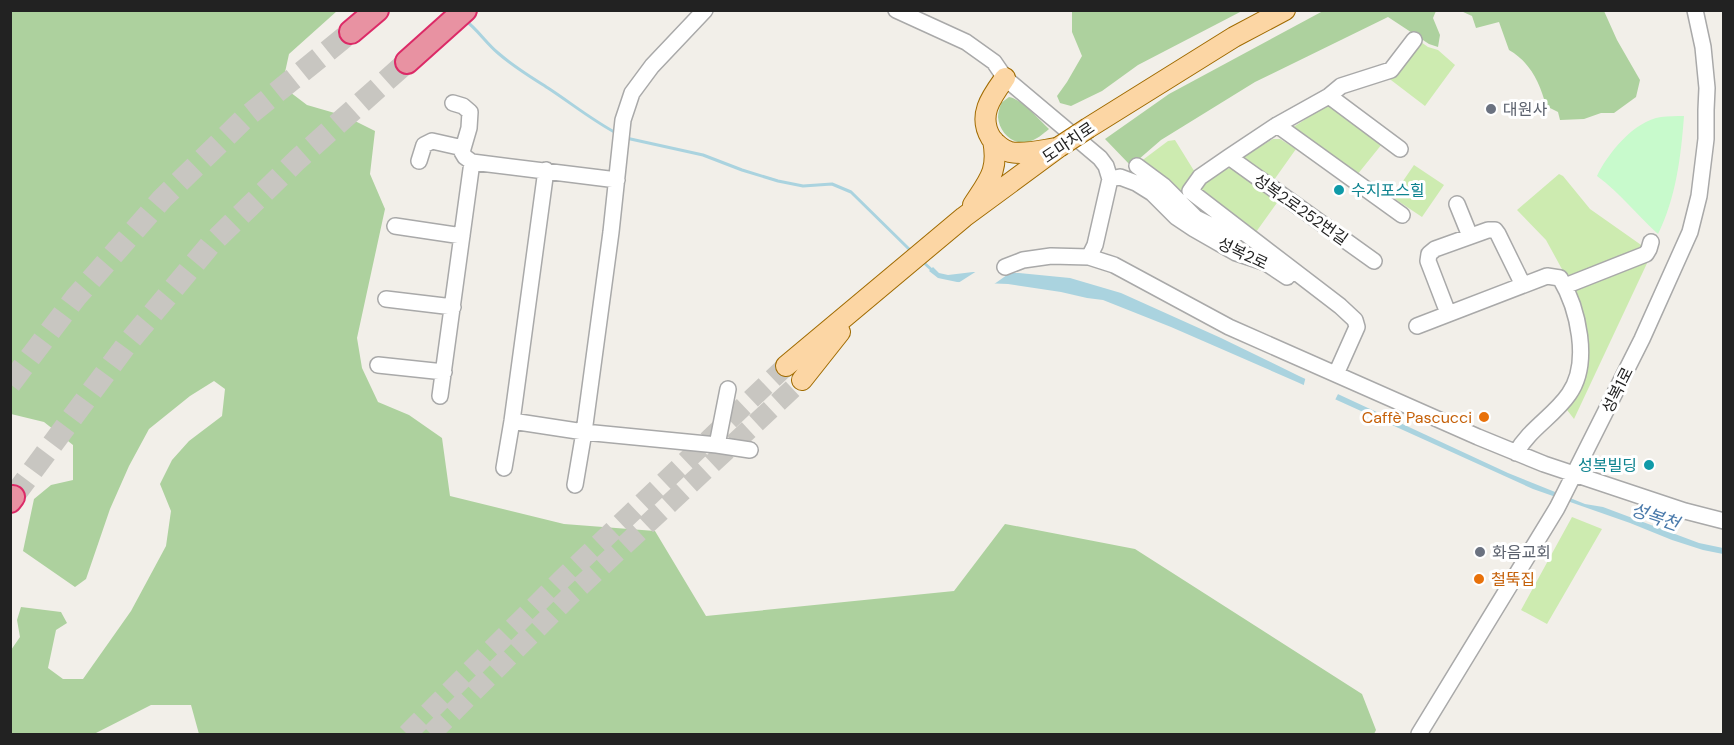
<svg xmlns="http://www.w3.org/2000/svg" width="1734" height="745" viewBox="0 0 1734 745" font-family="'DM Sans','Noto Sans KR',sans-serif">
	<rect width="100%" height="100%" fill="#f2efe9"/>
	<!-- grass -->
	<path fill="#cdebb0" d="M1418 40 1428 47 1438 50 1455 65 1425 106 1387 77Z
		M1331 106 1382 144 1357 175 1292 128 1324 107Z
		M1273 139H1280L1296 149 1274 180 1243 157Z
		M1175 140 1196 174 1181 192 1140 162 1168 141Z
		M1414 165 1444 185 1422 217 1392 197Z
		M1231 168 1242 173 1279 200 1256 232 1201 192 1199 188C1206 179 1220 169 1231 168Z
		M1559 174 1563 176 1590 209 1644 247 1568 277 1563 271 1546 240 1517 210Z
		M1649 259 1574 419 1564 406 1578 385 1574 288Z
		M1572 517 1602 529 1547 624 1521 610Z"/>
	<!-- forest -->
	<path fill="#add19e" d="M11 10 337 11 289 54 282 86 307 105 345 116 375 131 370 174 385 209 357 338 362 368 378 402 409 415 442 438 450 496 564 524 655 531 706 616 954 591 1005 524 1135 549 1362 694 1376 730 1374 734H350L344 733 338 734H199L191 705H151L94 734H11V650L20 637 17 620 21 607 61 612 67 623 56 630 48 668 63 679H83L131 611 166 546 171 511 160 484 172 460 189 441 222 416 225 389 214 381 190 396 149 429 129 466 110 509 86 579 75 587 23 551 34 499 51 485 73 480V445L44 422 11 414Z
		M1072 11V10L1242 11 1138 65 1102 91 1071 106 1060 103 1057 96 1067 82 1082 56 1072 32Z
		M1323 11H1436L1433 18 1440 35 1438 47 1429 44 1388 17 1255 82 1161 140 1131 166 1105 139 1169 94Z
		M1461 11H1604L1617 40 1640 80 1636 97 1614 113H1601L1584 119 1560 120 1558 112 1546 106C1540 83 1530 62 1509 50L1499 22 1476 28 1472 16Z
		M1009 97C1022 99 1039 120 1049 129 1043 134 1036 140 1028 142 1013 146 999 132 998 117 998 112 1000 107 1001 103Z"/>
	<!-- park -->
	<path fill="#c8facc" d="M1684 116C1681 156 1676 198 1658 234 1637 215 1620 193 1597 176 1608 153 1634 121 1661 117 1668 116 1676 116 1684 116Z"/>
	<!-- water -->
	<path fill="#aad3df" d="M933 267 939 273 948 275 973 272 1019 273 1070 278 1121 293 1221 338 1299 376 1508 473 1585 504 1603 507 1699 543 1723 548V554L1703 550 1672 540 1630 523 1533 489 1297 382 1171 327 1103 300 1087 298 1061 292 1008 284 957 282 938 278 929 271Z"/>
	<!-- pier -->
	<path fill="#f2efe9" d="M980 269 1014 270 990 287 955 285Z
		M1306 376 1339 392 1334 402 1303 388Z"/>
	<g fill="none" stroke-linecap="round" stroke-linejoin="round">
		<!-- stream -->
		<path stroke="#aad3df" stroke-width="3" d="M465 20C478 30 486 43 498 53 514 67 531 77 548 88 571 103 593 121 618 134
			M626 138 703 155 742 170 778 181 803 186 832 184 851 192 911 251
			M922 261 933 271"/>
		<!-- major-tunnel -->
		<path stroke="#c8c6c1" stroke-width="20" stroke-dasharray="20 10" stroke-linecap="butt" d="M407 734 560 581 786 366
			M431 734 571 595 802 380"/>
		<!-- highway-tunnel -->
		<path stroke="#c8c6c1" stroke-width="22" stroke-dasharray="22 11" stroke-linecap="butt" d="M10 384 76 297 162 199 245 118 351 32
			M13 497 127 344 210 245 297 160 407 62"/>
		<defs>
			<path id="minor" d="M896 10 966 42 994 62 1005 78 1100 158 1106 166 1110 179 1095 245 1089 257
				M1329 96 1400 149
				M453 103 463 106 470 112 469 128 462 152 465 157 472 162
				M1277 125 1402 215
				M1229 157 1374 261
				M419 161 424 145 432 141 463 148
				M1137 166 1164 186 1196 218 1229 234H1236L1242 231
				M1110 179 1120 177 1136 183 1152 193 1176 217 1194 229 1236 253 1266 263 1287 277
				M1457 204 1470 236
				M395 226 462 236
				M1005 267 1023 260 1051 256 1089 257 1114 265 1229 327 1478 437 1544 464 1685 511 1724 521
				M1565 286 1646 254 1649 249 1651 242
				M386 299 453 307
				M1448 313 1428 261 1429 254 1435 249 1488 230H1495L1498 234 1523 285
				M1417 326 1547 276 1560 278C1578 308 1591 363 1569 394 1554 416 1529 429 1516 453
				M378 365 444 372
				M1336 374 1357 327 1355 320 1340 306 1190 191 1200 177 1229 157 1277 125 1329 96 1341 86 1391 70 1414 40
				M440 396 472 162 617 180
				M512 421 584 432 717 445 728 389
				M717 445 750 450
				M504 468 512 421 546 170
				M575 485 584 432 611 232 623 120 632 93 652 66 705 10
				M1419 734 1557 508 1642 339 1690 232 1699 196 1706 139V110L1707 88 1703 47 1695 10"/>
			<path id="major" d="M1005 78C992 96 977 115 991 138 996 144 1002 150 1010 152 1024 155 1043 150 1057 148
				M1088 128 1234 37 1285 10
				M973 205C989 180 999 171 993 140
				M786 366 964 217 1059 147
				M802 380 840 332"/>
			<path id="highway" d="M351 32 377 10
				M407 62 465 10
				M10 501 13 497"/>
		</defs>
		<!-- minor casing -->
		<use href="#minor" stroke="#a9a9a9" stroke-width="18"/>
		<!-- major casing -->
		<use href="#major" stroke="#a06b00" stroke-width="22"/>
		<!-- highway casing -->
		<use href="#highway" stroke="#dc2a67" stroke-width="26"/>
		<!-- minor -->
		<use href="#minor" stroke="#fff" stroke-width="15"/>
		<!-- major -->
		<use href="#major" stroke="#fcd6a4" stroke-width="20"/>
		<!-- highway -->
		<use href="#highway" stroke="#e892a2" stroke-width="22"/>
		<defs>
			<path id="major-bridge" d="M1059 147 1088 128"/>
		</defs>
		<!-- major-bridge casing -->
		<use href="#major-bridge" stroke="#a06b00" stroke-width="22" stroke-linecap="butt"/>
		<!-- major-bridge -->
		<use href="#major-bridge" stroke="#fcd6a4" stroke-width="20"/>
	</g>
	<!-- markers -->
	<g fill="#6b7280" stroke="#fff" stroke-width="2">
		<circle cx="1491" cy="109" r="6"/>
		<circle cx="1480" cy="552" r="6"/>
	</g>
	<g fill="#0f9aa8" stroke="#fff" stroke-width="2">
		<circle cx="1339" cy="190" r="6"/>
		<circle cx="1649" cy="465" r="6"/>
	</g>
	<g fill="#e8710a" stroke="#fff" stroke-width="2">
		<circle cx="1484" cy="417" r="6"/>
		<circle cx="1479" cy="579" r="6"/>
	</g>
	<g text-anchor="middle" stroke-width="6" stroke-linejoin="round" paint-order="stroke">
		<!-- worship labels -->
		<g font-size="16" fill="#5b616d" stroke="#fff" text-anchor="start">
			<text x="1503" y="115">대원사</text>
			<text x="1492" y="558">화음교회</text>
		</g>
		<!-- street labels -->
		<g font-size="16" fill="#222" stroke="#fff">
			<text transform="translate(1068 142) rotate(-34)" y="6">도마치로</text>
			<text transform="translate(1301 209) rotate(35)" y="6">성복2로252번길</text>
			<text transform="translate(1243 253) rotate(25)" y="6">성복2로</text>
			<text transform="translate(1617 390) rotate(-63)" y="6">성복1로</text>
		</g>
		<!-- culture labels -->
		<g font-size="16" fill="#0d838f" stroke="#fff" text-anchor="start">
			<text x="1351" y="196">수지포스힐</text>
			<text x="1637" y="471" text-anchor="end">성복빌딩</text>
		</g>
		<!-- food labels -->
		<g font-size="16" fill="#c56008" stroke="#fff" text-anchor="end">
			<text x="1472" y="423">Caffè Pascucci</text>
			<text x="1491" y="585" text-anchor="start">철뚝집</text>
		</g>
		<!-- water labels -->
		<g font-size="18" font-style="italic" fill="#4a7aab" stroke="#fff">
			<text transform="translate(1655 517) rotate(19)" y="6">성복천</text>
		</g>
	</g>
	<!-- border -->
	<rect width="1734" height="745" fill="none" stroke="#222222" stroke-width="24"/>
</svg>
